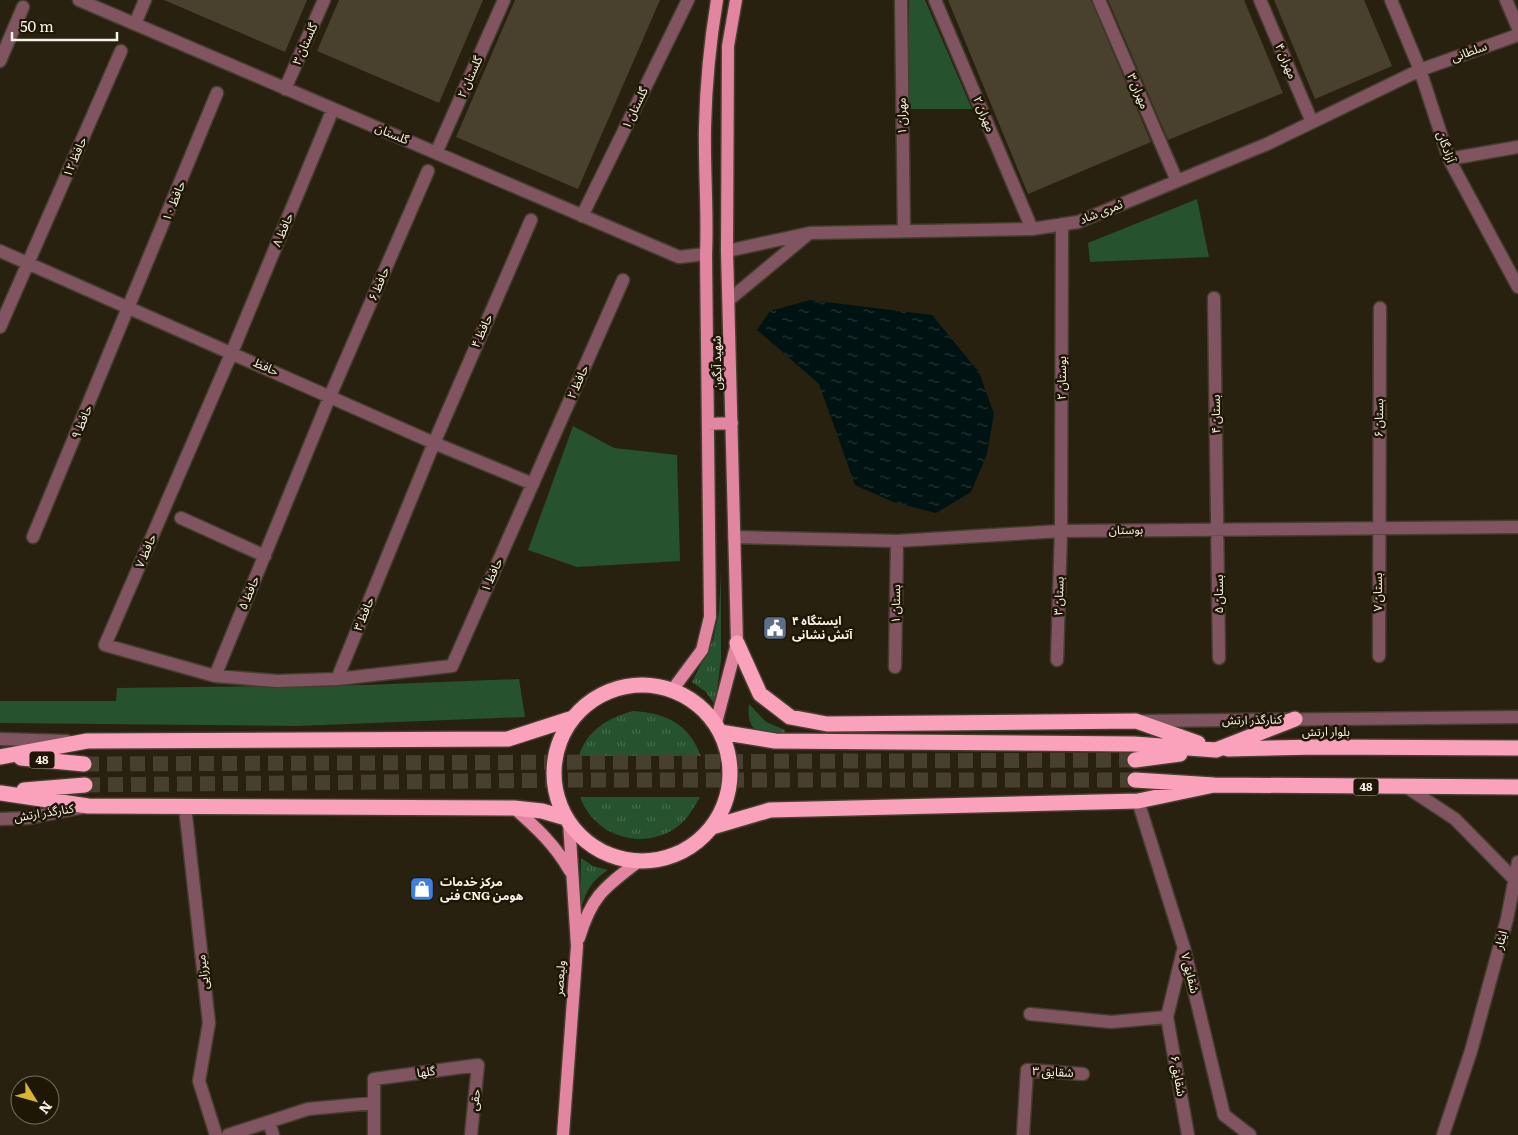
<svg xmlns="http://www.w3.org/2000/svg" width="1518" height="1135" viewBox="0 0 1518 1135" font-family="Literata,'Noto Sans Arabic',serif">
	<defs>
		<pattern id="grass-tufts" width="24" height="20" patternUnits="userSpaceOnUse" patternTransform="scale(1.25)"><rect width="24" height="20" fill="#26522e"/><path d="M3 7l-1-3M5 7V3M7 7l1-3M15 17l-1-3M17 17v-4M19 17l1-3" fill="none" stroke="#466b4c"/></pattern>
		<pattern id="water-ripples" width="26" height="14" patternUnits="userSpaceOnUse" patternTransform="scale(1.25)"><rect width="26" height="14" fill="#001313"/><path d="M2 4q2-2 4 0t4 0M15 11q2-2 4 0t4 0" fill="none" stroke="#263635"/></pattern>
	</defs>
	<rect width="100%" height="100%" fill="#29210f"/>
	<!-- grass -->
	<path fill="url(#grass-tufts)" d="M721 573V660L715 705 706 692 692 682 713 640 719 612Z
		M749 704 766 722 785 730V734C759 734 746 733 749 704Z
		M633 711C666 713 688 723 701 756H579C587 730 608 718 633 711Z
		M580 797H700C693 809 686 822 674 829 639 851 594 835 580 797Z
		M581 858 593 866 608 870C590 882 586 892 580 912Z"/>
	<!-- park -->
	<path fill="#26522e" d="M909 0H925L972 109H909Z
		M1197 199 1209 257 1090 262 1088 243Z
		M573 426 614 448 677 455 680 561 577 567 528 550Z
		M519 679 525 717 298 726 0 723V701H116L117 688 366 685Z"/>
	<!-- water -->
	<path fill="url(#water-ripples)" d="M810 300 932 315 979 372 994 414 987 454 971 492 936 513 893 502 855 485 819 384 757 330 770 311Z"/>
	<!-- building -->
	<path fill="#49402e" d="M164 0H307L285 52Z
		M339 0H483L439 103 317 51Z
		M515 0H660L578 189 456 137Z
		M948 0H1091L1151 142 1028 194Z
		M1108 0H1244L1283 93 1168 140Z
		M1274 0H1364L1392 66 1315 99Z"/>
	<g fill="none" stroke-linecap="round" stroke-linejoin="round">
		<!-- highway-tunnel -->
		<path stroke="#48402f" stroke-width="15" stroke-dasharray="15 8" stroke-linecap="butt" d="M84 764 1135 760
			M85 785 578 780H1135"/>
		<defs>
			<path id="minor" d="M79 0 679 257 706 254
				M901 0 904 231
				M935 0 1032 229
				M1099 0 1177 181
				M1260 0 1312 122
				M1391 0 1420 70 1449 159 1518 287
				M1506 0 1518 28
				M135 24 145 0
				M0 61 23 7
				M285 89 324 0
				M436 153 504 0
				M1449 159 1518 147
				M582 216 688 0
				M531 220 434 443 337 679 452 666 623 280
				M0 251 434 443 533 484
				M727 251 810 233 1032 229 1078 222 1267 144 1420 70 1518 35
				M1214 298 1219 658
				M730 299 807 235
				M0 327 121 51
				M181 518 265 556
				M33 537 217 93
				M734 537 897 541 1061 531 1518 527
				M1379 656 1380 308
				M1057 660 1061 531 1062 224
				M895 667 897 541
				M215 676 105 645 232 352 333 109
				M337 679 277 681 215 676 330 396 428 171
				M1143 721 1518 717
				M0 739 67 741
				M1408 788 1455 819 1514 879
				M1138 801 1184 948 1224 1115 1250 1135
				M185 807 209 1023 199 1081 216 1135
				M0 819 29 818 84 807
				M1183 951 1167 1017 1188 1135
				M1030 1014 1111 1022 1167 1017
				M269 1122 273 1135
				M228 1135 308 1109 373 1103
				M374 1135V1079L478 1065 471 1135
				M1023 1135 1027 1070 1083 1074
				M1443 1135 1471 1051 1507 919 1518 862"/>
			<path id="major" d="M708 424 732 423
				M673 689 702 650 710 617 706 254C708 211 704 169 705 127 706 84 710 42 717 0
				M716 723 737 643 727 251 728 46 736 0
				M514 808C537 828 555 845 570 871
				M579 938C592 895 604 888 639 861
				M563 1135 577 946 569 822"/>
			<path id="highway" d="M737 643 760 694 790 717 827 724 1136 721 1198 743
				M554 773a88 88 0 1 1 176 0a88 88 0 1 1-176 0Z
				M720 732 775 741 1134 744 1216 750 1295 719
				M1228 749 1317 747 1518 748
				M0 757 87 741 508 739 573 718
				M21 758 84 764
				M1135 760 1180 754
				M1135 780 1214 785 1518 787
				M24 790 85 785
				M1 793 88 806 514 808 542 811 566 818
				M712 827 770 810 1138 801 1214 785"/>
		</defs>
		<!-- minor casing -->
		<use href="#minor" stroke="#463e2d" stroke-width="15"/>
		<!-- major casing -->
		<use href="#major" stroke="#463e2d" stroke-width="15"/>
		<!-- highway casing -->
		<use href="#highway" stroke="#463e2d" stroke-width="18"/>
		<!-- minor -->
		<use href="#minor" stroke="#815461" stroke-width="12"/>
		<!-- major -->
		<use href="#major" stroke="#e185a1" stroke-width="12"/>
		<!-- highway -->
		<use href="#highway" stroke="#faa1bb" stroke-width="15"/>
	</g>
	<!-- icons -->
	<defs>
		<symbol id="civic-square" viewBox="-11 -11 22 22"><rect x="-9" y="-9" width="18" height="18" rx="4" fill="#5c6f8a" stroke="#1f1706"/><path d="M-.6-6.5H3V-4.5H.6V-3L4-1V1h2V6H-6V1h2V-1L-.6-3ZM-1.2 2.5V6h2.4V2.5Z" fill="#fff"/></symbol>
		<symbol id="shop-square" viewBox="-11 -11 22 22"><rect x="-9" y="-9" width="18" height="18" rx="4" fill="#3f7fe0" stroke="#1f1706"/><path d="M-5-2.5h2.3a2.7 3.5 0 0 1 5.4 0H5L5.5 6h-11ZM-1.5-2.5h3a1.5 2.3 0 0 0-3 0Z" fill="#fff"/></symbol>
	</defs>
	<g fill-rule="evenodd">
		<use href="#civic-square" x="761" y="614" width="28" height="28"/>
		<use href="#shop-square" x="408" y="875" width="28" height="28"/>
	</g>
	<g text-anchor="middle" stroke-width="5" stroke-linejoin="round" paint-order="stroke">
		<!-- shield labels -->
		<g fill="#1f1706" stroke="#b6b0a4" stroke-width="1">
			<rect x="29.5" y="751.5" width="25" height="17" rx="4"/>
			<rect x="1353.5" y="778.5" width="25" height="17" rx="4"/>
		</g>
		<g font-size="11" font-weight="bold" fill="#f7f2e7">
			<text x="42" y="764">48</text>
			<text x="1366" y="791">48</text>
		</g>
		<!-- street labels -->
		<g font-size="12" fill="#f7f2e7" stroke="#1f1706">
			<text transform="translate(305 44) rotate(-66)" y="4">گلستان ۳</text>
			<text transform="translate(1469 52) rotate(-20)" y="4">سلطانی</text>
			<text transform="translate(1286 61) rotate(67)" y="4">مهران ۴</text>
			<text transform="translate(470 77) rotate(-66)" y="4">گلستان ۲</text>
			<text transform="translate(1138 91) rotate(67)" y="4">مهران ۳</text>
			<text transform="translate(635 108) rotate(-64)" y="4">گلستان ۱</text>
			<text transform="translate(984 114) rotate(67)" y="4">مهران ۲</text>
			<text transform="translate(902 116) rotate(-91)" y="4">۱ مهران</text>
			<text transform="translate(392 134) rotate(23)" y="4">گلستان</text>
			<text transform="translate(1446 147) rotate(70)" y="4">آزادگان</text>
			<text transform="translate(75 157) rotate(-67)" y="4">حافظ ۱۲</text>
			<text transform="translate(174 201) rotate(-68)" y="4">حافظ ۱۰</text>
			<text transform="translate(1101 212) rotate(-22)" y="4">ثمری شاد</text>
			<text transform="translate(283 230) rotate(-67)" y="4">حافظ ۸</text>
			<text transform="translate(379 284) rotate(-67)" y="4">حافظ ۶</text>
			<text transform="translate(482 331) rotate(-66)" y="4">حافظ ۴</text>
			<text transform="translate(717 363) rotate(-91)" y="4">شهید آبگون</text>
			<text transform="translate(266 367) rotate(24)" y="4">حافظ</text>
			<text transform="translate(1062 378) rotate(-90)" y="4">بوستان ۲</text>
			<text transform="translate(578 382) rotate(-66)" y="4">حافظ ۲</text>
			<text transform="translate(1216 414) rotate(-91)" y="4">بستان ۴</text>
			<text transform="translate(1379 418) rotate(-89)" y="4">بستان ۶</text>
			<text transform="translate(82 422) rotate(-67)" y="4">حافظ ۹</text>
			<text transform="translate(1126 530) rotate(-1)" y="4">بوستان</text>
			<text transform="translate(146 551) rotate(-67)" y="4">حافظ ۷</text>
			<text transform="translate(492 575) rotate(-66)" y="4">حافظ ۱</text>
			<text transform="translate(1378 592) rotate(-90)" y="4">بستان ۷</text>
			<text transform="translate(249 593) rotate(-67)" y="4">حافظ ۵</text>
			<text transform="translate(1219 594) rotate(-90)" y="4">بستان ۵</text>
			<text transform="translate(1059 596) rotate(-88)" y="4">بستان ۳</text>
			<text transform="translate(896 604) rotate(-89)" y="4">بستان ۱</text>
			<text transform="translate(364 614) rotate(-68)" y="4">حافظ ۳</text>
			<text transform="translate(1252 720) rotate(-1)" y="4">کنارگذر ارتش</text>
			<text x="1326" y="736">بلوار ارتش</text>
			<text transform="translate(44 813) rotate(-9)" y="4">کنارگذر ارتش</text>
			<text transform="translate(1501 940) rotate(-75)" y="4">ایثار</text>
			<text transform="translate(203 972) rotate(-96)" y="4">میرزایی</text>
			<text transform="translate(1190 973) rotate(76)" y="4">شقایق ۷</text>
			<text transform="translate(560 978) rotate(-86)" y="4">ولیعصر</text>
			<text transform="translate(426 1072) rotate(-8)" y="4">گلها</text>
			<text transform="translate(1053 1072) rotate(3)" y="4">شقایق ۳</text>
			<text transform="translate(1178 1076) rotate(80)" y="4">شقایق ۶</text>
			<text transform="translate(475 1100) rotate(-84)" y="4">حقی</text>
		</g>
		<!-- poi labels -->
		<g font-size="12" font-weight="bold" fill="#f7f2e7" stroke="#1f1706" text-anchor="start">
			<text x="792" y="625">ایستگاه ۴<tspan x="792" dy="14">آتش نشانی</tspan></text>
			<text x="440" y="886">مرکز خدمات<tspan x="440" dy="14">فنی CNG هومن</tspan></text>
		</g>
	</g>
	<!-- north arrow -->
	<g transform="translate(35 1100) rotate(127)"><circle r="24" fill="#1f1706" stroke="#756f60"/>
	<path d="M0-4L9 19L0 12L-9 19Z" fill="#dab333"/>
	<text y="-8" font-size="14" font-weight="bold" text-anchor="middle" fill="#f7f2e7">N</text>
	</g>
	<!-- scale -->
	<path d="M12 32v8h105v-8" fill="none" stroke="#f7f2e7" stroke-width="2.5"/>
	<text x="20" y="32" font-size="15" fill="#f7f2e7" stroke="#1f1706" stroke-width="4" paint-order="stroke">50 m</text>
</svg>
